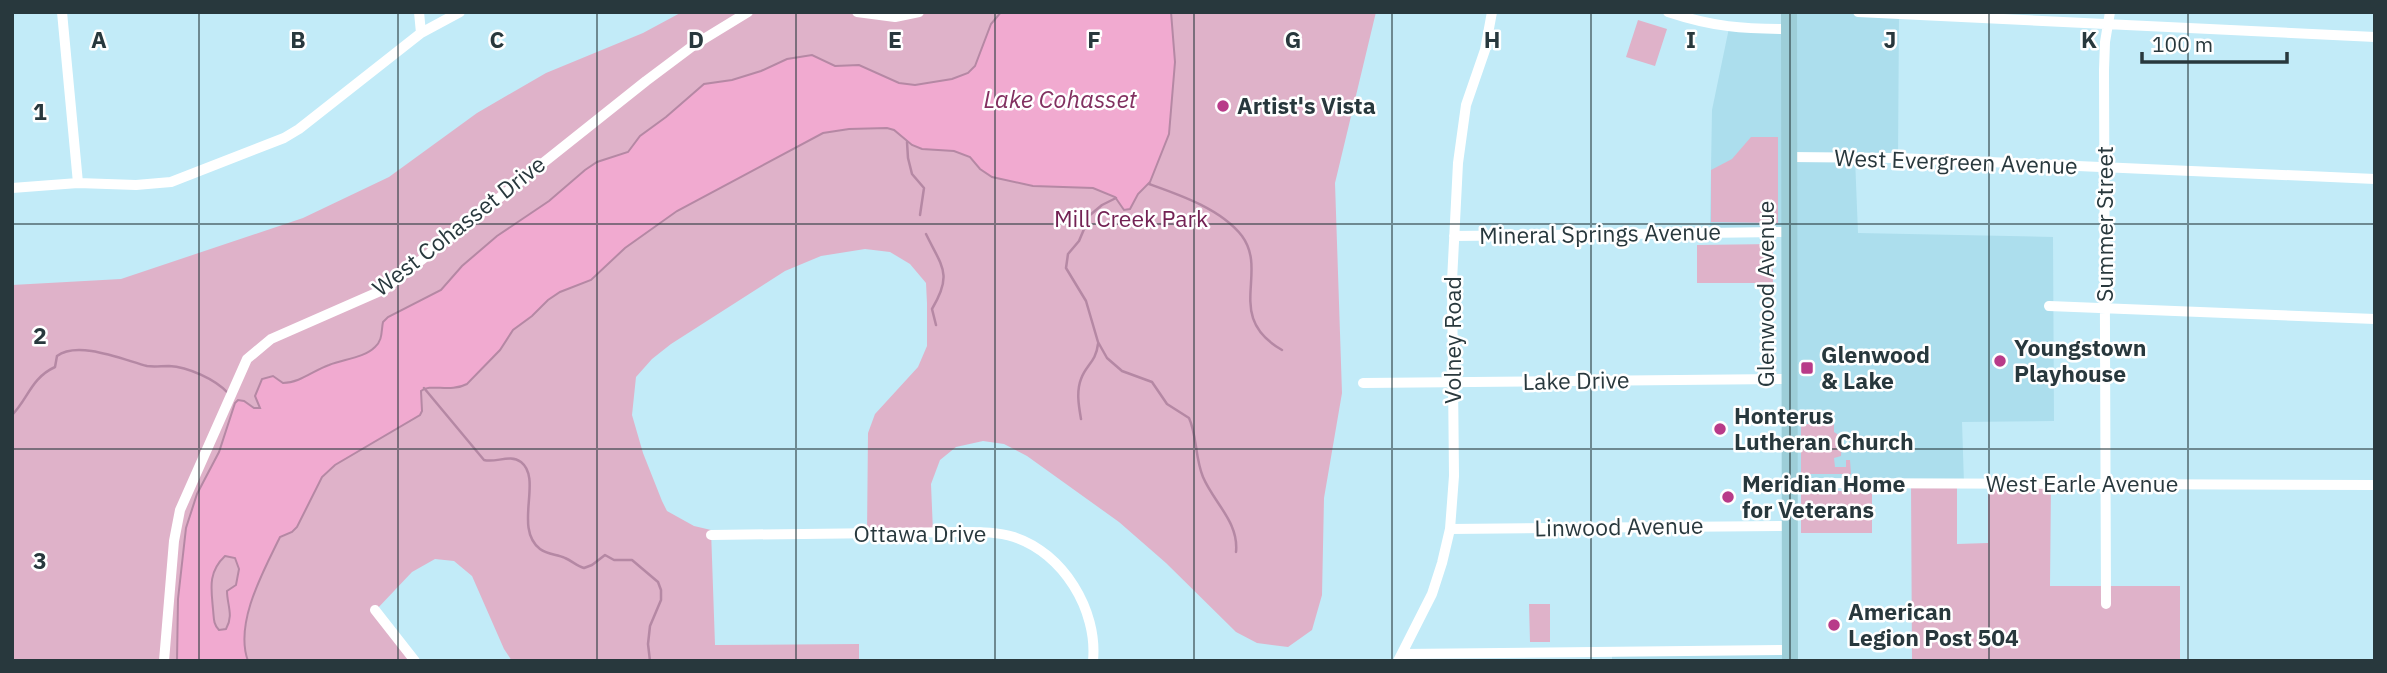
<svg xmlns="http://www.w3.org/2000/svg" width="2387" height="673" viewBox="0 0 2387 673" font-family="'IBM Plex Sans',sans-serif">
	<rect width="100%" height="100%" fill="#c2ebf8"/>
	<!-- built -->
	<path fill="#acdeed" d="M1789 12 1899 14 1898 158H1855L1858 233 2053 237 2054 421 1962 422 1964 484 1789 483 1788 232 1710 228 1712 110 1729 28 1789 29Z
		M1790 650V661H1612V652Z"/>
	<!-- green -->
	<path fill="#dfb2c9" d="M682 12H1376L1335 183 1342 393 1324 498 1322 595 1312 630 1288 647 1257 643 1236 632 1166 563 1119 522 1027 456 1004 444 983 441 956 447 940 460 931 484 933 532 867 533 868 433 875 414 918 367 927 346V303L926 283 910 264 890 252 865 249 821 256 785 271 671 344 652 359 636 377 632 415 643 453 662 501 667 511 694 526 711 530 715 645 859 644V661H512L504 649 472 576 454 561 435 559 412 572 376 610 415 661H12V285L121 279 303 218 389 177 477 113 546 73 643 33Z
		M1638 20 1667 29 1655 66 1626 57Z
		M1751 137H1778V223L1711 222V170L1732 159Z
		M1773 244V283H1697V245Z
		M1801 424H1834V432L1842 437 1841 456 1834 458 1835 467H1846V460H1850L1851 474H1801Z
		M1911 483H1957V544L1988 543V484H2051L2050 586H2180V661H1912Z
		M1801 491H1872V533H1801Z
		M1529 604H1550V642H1530Z"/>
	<!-- water -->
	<path fill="#f1aad0" stroke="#b588a4" stroke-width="2" fill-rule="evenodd" d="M1001 12H1171L1175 62 1169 134 1150 182 1138 194 1130 209 1124 210 1115 197 1093 188 1033 186 992 177 980 169 970 157 954 151 922 149 912 145 894 130 887 128 849 129 823 133 677 211 625 248 591 280 560 292 548 300 532 316 513 330 500 350 467 384C450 393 430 383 421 391L422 411 420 415 335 465 322 477 297 527 292 532 280 537C264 570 234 623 248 661H177L178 599 186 528 197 494 219 452 235 403 238 400 244 401 254 408H260L255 396 262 379 273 376 283 383C300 383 314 370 329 365 344 359 364 358 375 347 383 340 381 331 383 322L388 317 441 290 462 266 497 236 549 201 585 170 597 162 628 152 640 136 666 117 704 84 732 80 761 71 787 59 812 55 835 66 859 65 899 83 915 85 952 79 968 73 975 66 991 24ZM225 556 235 558 239 569 236 585 227 591C227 605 234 615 226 629L219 630C213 624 214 618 213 609 211 588 208 572 225 556Z"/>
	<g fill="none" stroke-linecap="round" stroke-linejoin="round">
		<!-- stream -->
		<path stroke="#b588a4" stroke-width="2.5" d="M907 142 908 158 912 174 924 188 920 215
			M1149 184C1180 195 1221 209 1242 236 1269 273 1224 317 1282 350
			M1116 198 1102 205 1090 215 1079 241 1068 254 1066 268 1086 301 1098 342 1107 358 1122 371 1152 382 1167 404 1189 418C1197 435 1195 458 1203 477 1214 503 1239 522 1236 552
			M926 234C942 267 953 274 932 309L936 325
			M424 388 484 460C496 463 510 454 521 462 543 479 513 528 540 549 548 555 557 554 565 558 572 561 577 566 584 568L592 565 605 555 614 560H632L658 582 661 590V600L650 626 648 644 650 661
			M12 415C28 399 31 378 55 367L57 356C78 340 124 360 147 366 154 367 161 366 169 366 188 367 215 379 228 393
			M1081 419C1079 407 1076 392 1081 379 1086 365 1096 362 1098 344"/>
		<!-- street -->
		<path stroke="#fff" stroke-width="10" d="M62 12 78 183
			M419 12 421 33
			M857 12 895 17 919 12
			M1668 12C1713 27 1743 29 1789 29
			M1858 12 2375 37
			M1790 157 1898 158 2375 179
			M12 188 78 183 136 185 171 182 284 138 299 129 421 33 460 12
			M1454 236 1788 232
			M2049 306 2375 319
			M1363 383 1788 379
			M1789 483 2375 485
			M1450 529 1789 526
			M711 535 965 532C982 532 998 532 1014 537 1063 553 1098 610 1093 661
			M2106 604 2104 70 2105 42 2110 12
			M375 610 415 661
			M1402 654 1790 650
			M164 661 174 541 180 510 247 359 271 339 385 289 646 81 694 45 748 12
			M1398 661 1432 594 1442 563 1450 529 1454 476 1452 281 1458 163 1466 105 1485 50 1492 12"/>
		<!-- secondary -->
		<path stroke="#9dced8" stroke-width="16" d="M1789 12 1790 661"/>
	</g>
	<!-- grid -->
	<path fill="none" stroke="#28383d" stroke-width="2" stroke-opacity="0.55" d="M199 12V661M398 12V661M597 12V661M796 12V661M995 12V661M1194 12V661M1392 12V661M1591 12V661M1790 12V661M1989 12V661M2188 12V661M12 224H2375M12 449H2375"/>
	<!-- markers -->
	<g fill="#b83b89" stroke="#fff" stroke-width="2.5">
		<circle cx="1223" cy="106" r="7"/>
		<circle cx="2000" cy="361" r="7"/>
		<rect x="1800" y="361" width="14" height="14" rx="3.5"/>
		<circle cx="1720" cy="429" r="7"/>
		<circle cx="1728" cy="497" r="7"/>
		<circle cx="1834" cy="625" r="7"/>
	</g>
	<g text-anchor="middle" stroke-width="5" stroke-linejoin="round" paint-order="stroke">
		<!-- poi labels -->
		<g font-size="23" font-weight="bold" fill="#28383d" stroke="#fff" text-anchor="start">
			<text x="1237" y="114">Artist's Vista</text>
			<text x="2014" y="356">Youngstown<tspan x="2014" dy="26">Playhouse</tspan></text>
			<text x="1821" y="363">Glenwood<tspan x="1821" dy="26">&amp; Lake</tspan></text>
			<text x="1734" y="424">Honterus<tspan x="1734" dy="26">Lutheran Church</tspan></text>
			<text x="1742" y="492">Meridian Home<tspan x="1742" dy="26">for Veterans</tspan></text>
			<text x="1848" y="620">American<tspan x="1848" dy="26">Legion Post 504</tspan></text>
		</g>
		<!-- street labels -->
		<g font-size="23" fill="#28383d" stroke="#fff">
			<text transform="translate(1956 162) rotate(2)" y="8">West Evergreen Avenue</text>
			<text transform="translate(2105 224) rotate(-90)" y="8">Summer Street</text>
			<text transform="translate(459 226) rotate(-38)" y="8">West Cohasset Drive</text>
			<text transform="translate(1600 234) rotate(-1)" y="8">Mineral Springs Avenue</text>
			<text transform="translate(1766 294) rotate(-90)" y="8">Glenwood Avenue</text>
			<text transform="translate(1453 340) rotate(-90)" y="8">Volney Road</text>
			<text transform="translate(1576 381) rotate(-1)" y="8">Lake Drive</text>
			<text x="2082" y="492">West Earle Avenue</text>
			<text transform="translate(1619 527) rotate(-1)" y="8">Linwood Avenue</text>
			<text x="920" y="542">Ottawa Drive</text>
		</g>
		<!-- park labels -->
		<g font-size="23" fill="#732254" stroke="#fff">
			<text x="1131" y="227">Mill Creek Park</text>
		</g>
		<!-- water labels -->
		<g font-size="24" font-style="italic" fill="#823161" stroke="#fff">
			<text x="1060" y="108">Lake Cohasset</text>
		</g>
	</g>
	<g font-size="23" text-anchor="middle" font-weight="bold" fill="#28383d" stroke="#fff" stroke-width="5" stroke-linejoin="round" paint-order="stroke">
		<text x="99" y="48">A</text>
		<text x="298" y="48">B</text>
		<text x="497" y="48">C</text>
		<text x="696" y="48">D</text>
		<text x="895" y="48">E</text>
		<text x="1094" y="48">F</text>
		<text x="1293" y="48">G</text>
		<text x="1492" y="48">H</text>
		<text x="1691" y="48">I</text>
		<text x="1890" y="48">J</text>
		<text x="2089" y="48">K</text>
		<text x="40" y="120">1</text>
		<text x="40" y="344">2</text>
		<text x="40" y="569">3</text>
	</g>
	<!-- border -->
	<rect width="2387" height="673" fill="none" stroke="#28383d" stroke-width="28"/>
	<!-- scale -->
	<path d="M2142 52v10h145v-10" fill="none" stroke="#28383d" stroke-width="3.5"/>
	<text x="2152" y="52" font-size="21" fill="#28383d" stroke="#ffffff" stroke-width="5" paint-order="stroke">100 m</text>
</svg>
